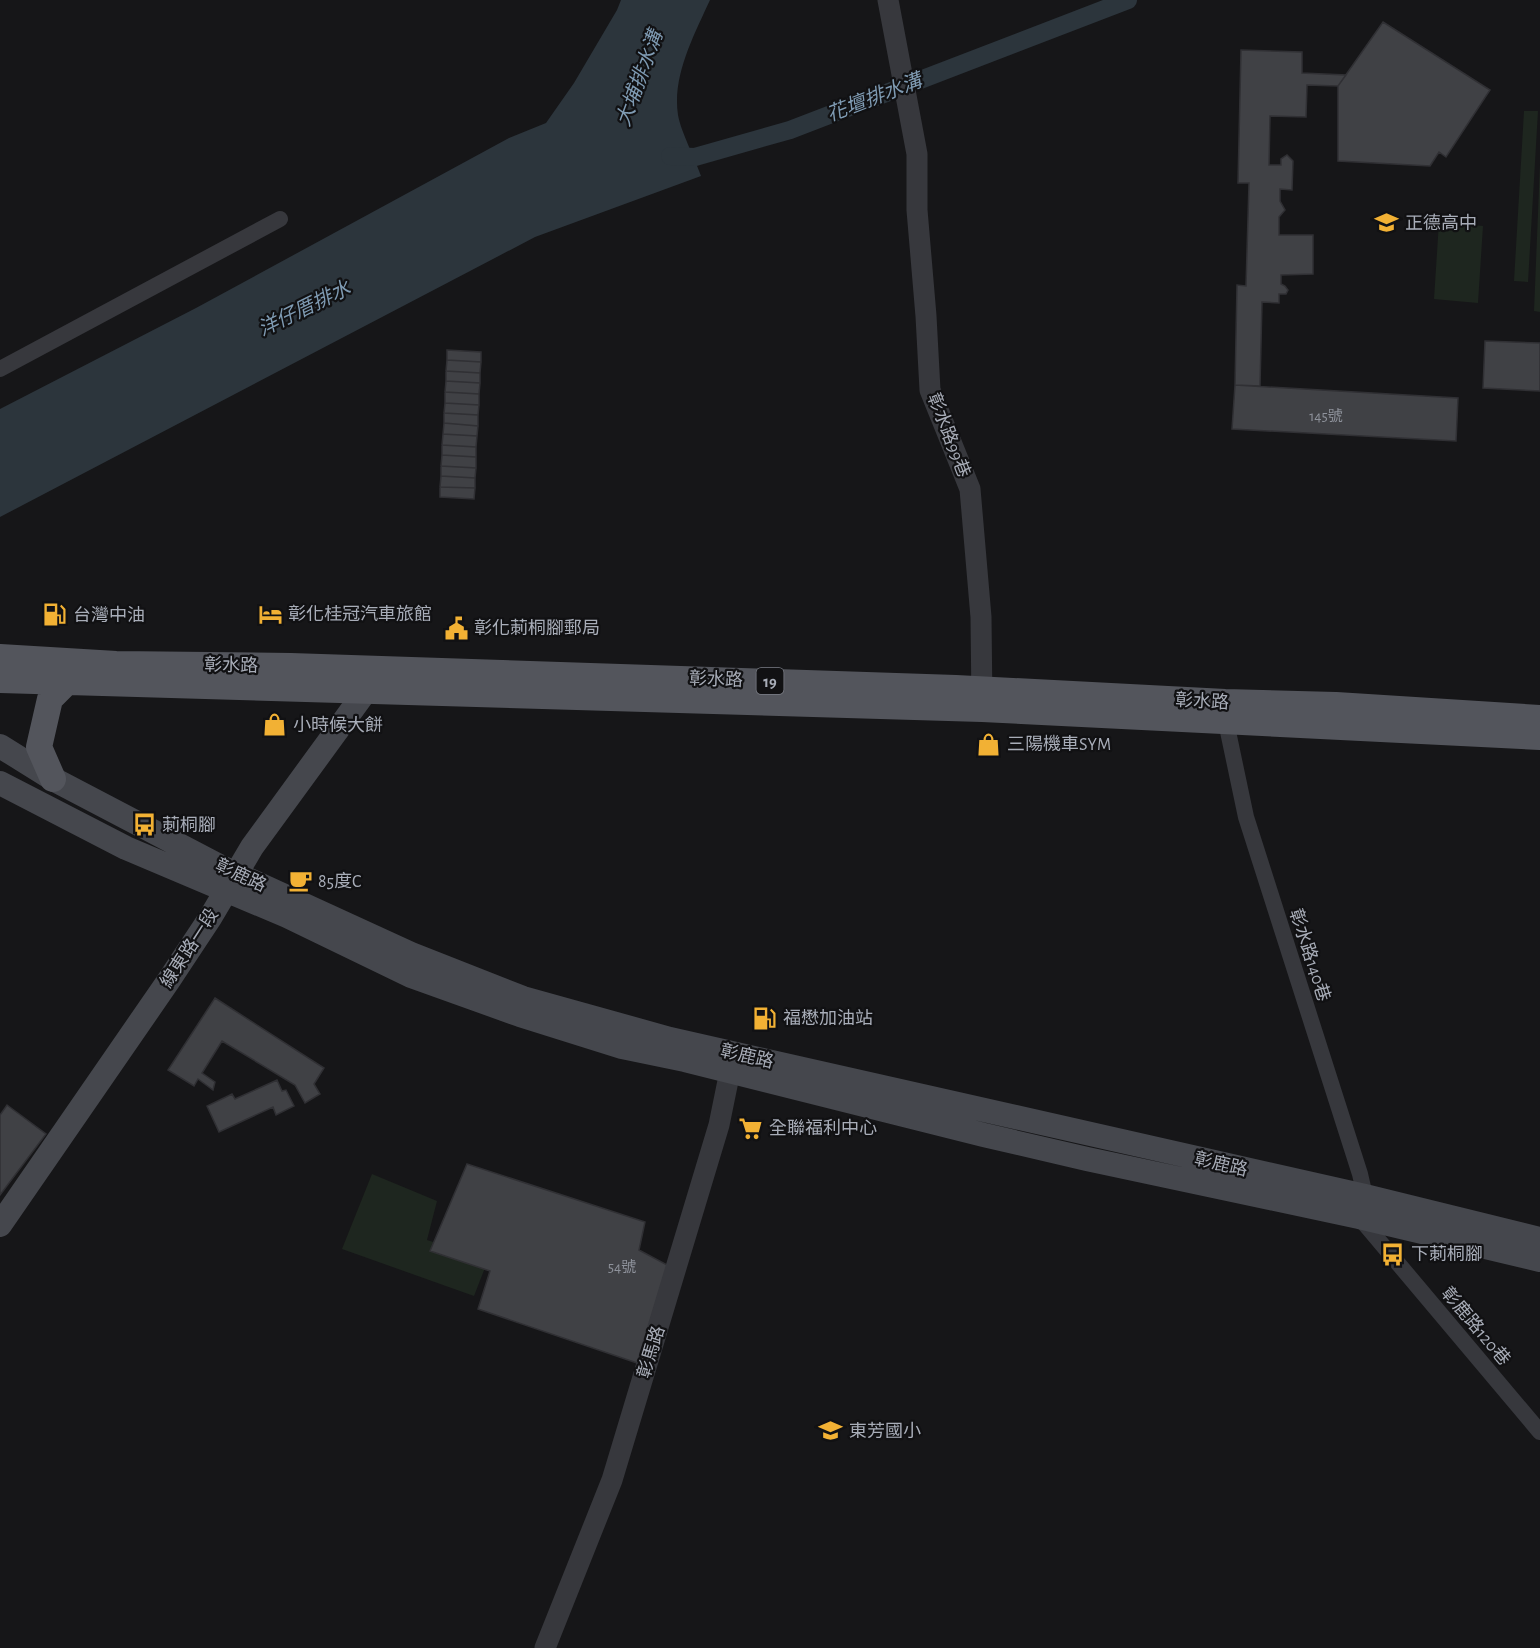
<svg xmlns="http://www.w3.org/2000/svg" width="1540" height="1648" viewBox="0 0 1540 1648" font-family="'Alegreya Sans','Noto Sans TC',sans-serif">
	<rect width="100%" height="100%" fill="#161618"/>
	<!-- green -->
	<path fill="#1e261f" d="M1524 111H1538L1528 282 1514 281Z
		M1540 164V312L1534 311Z
		M1439 222 1483 226 1478 303 1434 299Z
		M372 1174 437 1201 427 1240 488 1260 474 1296 342 1249Z"/>
	<!-- water -->
	<path fill="#2c353c" d="M621 0H710C694 35 672 76 678 115 681 132 695 158 701 176L535 237 0 517V409L196 308 509 138 546 123 574 83 617 10Z"/>
	<g fill="none" stroke-linecap="round" stroke-linejoin="round">
		<!-- canal -->
		<path stroke="#2c353c" stroke-width="18" d="M670 156 695 157 790 130 1128 0"/>
	</g>
	<!-- building -->
	<path fill="#404145" stroke="#303034" stroke-width="1.5" d="M1383 22 1490 90 1446 157 1439 152 1430 166 1338 161V86Z
		M1241 50 1302 52V73L1346 75 1338 86 1307 85 1306 117 1270 116 1269 165H1281V159L1287 155 1293 161 1292 190 1280 189V201L1285 210 1279 217V235H1313V274L1281 275V284L1285 286 1288 290 1286 294H1279V303L1262 302 1260 386 1235 385 1237 285 1246 286 1249 183H1238Z
		M1485 341 1540 343V391L1483 388Z
		M447 350 481 352V362L447 360Z
		M447 360 481 362 480 373 446 371Z
		M446 371 480 373V383L446 381Z
		M446 381 480 383 479 394 445 392Z
		M1235 385 1458 398 1456 441 1232 429Z
		M445 392 479 394V405L445 403Z
		M445 403 479 405 478 415 444 413Z
		M444 413 478 415V426L444 423Z
		M444 423 478 426 477 436 443 434Z
		M443 434 477 436 476 447 442 445Z
		M442 445 476 447V457L442 455Z
		M442 455 476 457V468L441 466Z
		M441 466 476 468 475 478 441 476Z
		M441 476 475 478V488L440 487Z
		M440 487 475 488 474 499 440 497Z
		M215 998 324 1068 314 1084 320 1094 305 1103 295 1085 222 1041 202 1073 215 1082 213 1090 198 1079 194 1086 168 1070Z
		M277 1080 282 1091 286 1090 294 1106 276 1115 273 1107 219 1132 207 1106 232 1094 235 1099Z
		M7 1105 46 1134 0 1195V1115Z
		M467 1164 645 1222 639 1250 671 1267 640 1364 478 1309 490 1271 430 1251Z"/>
	<g fill="none" stroke-linecap="round" stroke-linejoin="round">
		<!-- minor -->
		<path stroke="#37383d" stroke-width="16" d="M0 369 280 219
			M1227 712 1226 722 1246 817 1360 1174 1365 1196 1359 1217 1540 1432"/>
		<!-- tertiary -->
		<path stroke="#37383d" stroke-width="21" d="M888 0 917 154V210L926 316 930 390 970 489 981 617 982 706
			M545 1648 612 1480 719 1125 730 1071 724 1057"/>
		<!-- secondary -->
		<path stroke="#45474d" stroke-width="24" d="M0 746 53 779 219 866 411 954 523 998 670 1039 1365 1196 1540 1239
			M0 783 126 848 287 916 411 976 520 1015 622 1047 685 1060 984 1135 1087 1159 1359 1217 1540 1260
			M0 1225 169 980 210 918 252 847 365 692 372 675"/>
		<!-- primary -->
		<path stroke="#53555c" stroke-width="26" d="M0 657 116 664 291 666 956 688 1225 702 1336 705 1540 718
			M0 680 982 709 1540 737
			M53 779 39 747 50 699 68 681"/>
	</g>
	<!-- icons -->
	<defs>
		<symbol id="school-bare" viewBox="-9 -9 18 18"><path d="M0-5L7-2L0 1L-7-2ZM-4 1L0 2.5L4 1V4Q0 6-4 4Z" fill="#f2b134" stroke="#111113" stroke-width="2.5" paint-order="stroke"/></symbol>
		<symbol id="hotel-bare" viewBox="-9 -9 18 18"><path d="M-6-4.5h1.5V1H6V5H4.5V3h-9V5H-6ZM-4 0a1.8 1.8 0 1 1 3.6 0ZM.5 0V-2.5h3Q6-2.5 6 0Z" fill="#f2b134" stroke="#111113" stroke-width="2.5" paint-order="stroke"/></symbol>
		<symbol id="fuel-bare" viewBox="-9 -9 18 18"><path d="M-5.5-6h7V0h2V4h1.3V-2.5L3-4.5l.8-.8L6-3V5H2.5V1h-1V6h-7ZM-4.2-4.7v3.2H.2V-4.7Z" fill="#f2b134" stroke="#111113" stroke-width="2.5" paint-order="stroke"/></symbol>
		<symbol id="civic-bare" viewBox="-9 -9 18 18"><path d="M-.6-6.5H3V-4.5H.6V-3L4-1V1h2V6H-6V1h2V-1L-.6-3ZM-1.2 2.5V6h2.4V2.5Z" fill="#f2b134" stroke="#111113" stroke-width="2.5" paint-order="stroke"/></symbol>
		<symbol id="shop-bare" viewBox="-9 -9 18 18"><path d="M-5-2.5h2.3a2.7 3.5 0 0 1 5.4 0H5L5.5 6h-11ZM-1.5-2.5h3a1.5 2.3 0 0 0-3 0Z" fill="#f2b134" stroke="#111113" stroke-width="2.5" paint-order="stroke"/></symbol>
		<symbol id="bus-bare" viewBox="-9 -9 18 18"><path d="M-5-6H5V4H4V6H2V4H-2V6H-4V4H-5ZM-3.5-4V0h7V-4ZM-3.5 1.2v1.5H-2V1.2ZM2 1.2v1.5H3.5V1.2Z" fill="#f2b134" stroke="#111113" stroke-width="2.5" paint-order="stroke"/></symbol>
		<symbol id="cafe-bare" viewBox="-9 -9 18 18"><path d="M-5.5-4.5H6V0H3Q3 3.5 0 3.5H-2.5Q-5.5 3.5-5.5 0ZM3-3.2v2h1.7v-2ZM-6 4.5H4V6H-6Z" fill="#f2b134" stroke="#111113" stroke-width="2.5" paint-order="stroke"/></symbol>
		<symbol id="supermarket-bare" viewBox="-9 -9 18 18"><path d="M-6-5.5h2.5l.6 2H6L4.5 2H-2.5L-4.4-4H-6ZM-1.5 3.2a1.3 1.3 0 1 0 .1 0ZM3 3.2a1.3 1.3 0 1 0 .1 0Z" fill="#f2b134" stroke="#111113" stroke-width="2.5" paint-order="stroke"/></symbol>
	</defs>
	<g fill-rule="evenodd">
		<use href="#school-bare" x="1370" y="206" width="33" height="33"/>
		<use href="#hotel-bare" x="254" y="598" width="33" height="33"/>
		<use href="#fuel-bare" x="38" y="598" width="33" height="33"/>
		<use href="#civic-bare" x="440" y="612" width="33" height="33"/>
		<use href="#shop-bare" x="258" y="708" width="33" height="33"/>
		<use href="#shop-bare" x="972" y="728" width="33" height="33"/>
		<use href="#bus-bare" x="128" y="808" width="33" height="33"/>
		<use href="#cafe-bare" x="284" y="864" width="33" height="33"/>
		<use href="#fuel-bare" x="748" y="1002" width="33" height="33"/>
		<use href="#supermarket-bare" x="734" y="1112" width="33" height="33"/>
		<use href="#bus-bare" x="1376" y="1238" width="33" height="33"/>
		<use href="#school-bare" x="814" y="1414" width="33" height="33"/>
	</g>
	<g text-anchor="middle" stroke-width="4.5" stroke-linejoin="round" paint-order="stroke">
		<!-- number labels -->
		<g font-size="15" fill="#8e929b">
			<text x="1326" y="421">145號</text>
			<text x="622" y="1272">54號</text>
		</g>
		<!-- shield labels -->
		<rect fill="#111113" stroke="#7b7e86" stroke-width="1.5" x="756.5" y="668" width="27" height="26" rx="4.5"/>
		<g font-size="16" font-weight="bold" fill="#a8adb8">
			<text x="770" y="687">19</text>
		</g>
		<!-- poi labels -->
		<g font-size="18" fill="#a8adb8" stroke="#111113" text-anchor="start">
			<text x="1405" y="229">正德高中</text>
			<text x="288" y="620">彰化桂冠汽車旅館</text>
			<text x="73" y="621">台灣中油</text>
			<text x="474" y="634">彰化莿桐腳郵局</text>
			<text x="293" y="731">小時候大餅</text>
			<text x="1007" y="750">三陽機車SYM</text>
			<text x="162" y="831">莿桐腳</text>
			<text x="318" y="887">85度C</text>
			<text x="783" y="1024">福懋加油站</text>
			<text x="769" y="1134">全聯福利中心</text>
			<text x="1411" y="1260">下莿桐腳</text>
			<text x="849" y="1437">東芳國小</text>
		</g>
		<!-- street labels -->
		<g font-size="18" fill="#a8adb8" stroke="#111113">
			<text transform="translate(949 435) rotate(69)" y="6">彰水路99巷</text>
			<text transform="translate(231 665) rotate(1)" y="6">彰水路</text>
			<text transform="translate(716 679) rotate(2)" y="6">彰水路</text>
			<text transform="translate(1202 701) rotate(3)" y="6">彰水路</text>
			<text transform="translate(241 875) rotate(25)" y="6">彰鹿路</text>
			<text transform="translate(189 948) rotate(-57)" y="6">線東路一段</text>
			<text transform="translate(1310 955) rotate(72)" y="6">彰水路140巷</text>
			<text transform="translate(747 1056) rotate(13)" y="6">彰鹿路</text>
			<text transform="translate(1221 1164) rotate(13)" y="6">彰鹿路</text>
			<text transform="translate(1476 1326) rotate(50)" y="6">彰鹿路120巷</text>
			<text transform="translate(651 1352) rotate(-73)" y="6">彰馬路</text>
		</g>
		<!-- water labels -->
		<g font-size="20" font-style="italic" fill="#7f9bb3" stroke="#111113">
			<text transform="translate(639 78) rotate(-70)" y="7">大埔排水溝</text>
			<text transform="translate(874 97) rotate(-21)" y="7">花壇排水溝</text>
			<text transform="translate(304 308) rotate(-26)" y="7">洋仔厝排水</text>
		</g>
	</g>
</svg>
